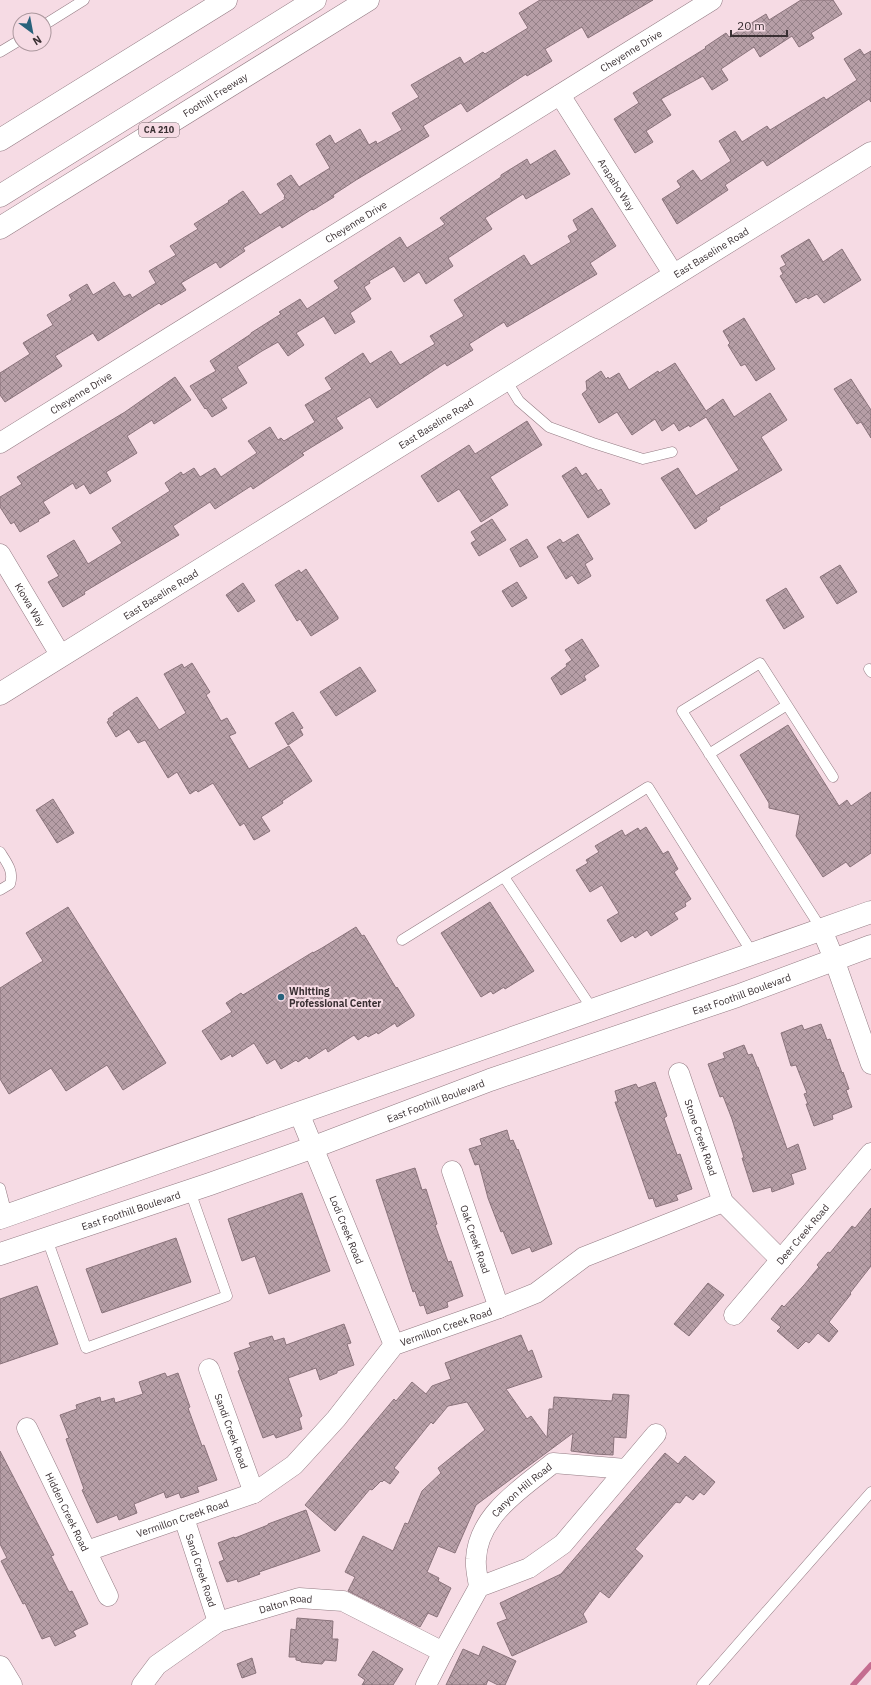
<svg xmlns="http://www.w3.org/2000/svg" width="871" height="1685" viewBox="0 0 871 1685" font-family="'IBM Plex Sans',sans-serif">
	<defs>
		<pattern id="building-cross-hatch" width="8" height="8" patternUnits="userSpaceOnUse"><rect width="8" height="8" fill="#b69ea6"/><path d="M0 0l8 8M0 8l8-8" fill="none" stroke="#958188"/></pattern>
	</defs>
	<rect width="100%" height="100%" fill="#f6dbe4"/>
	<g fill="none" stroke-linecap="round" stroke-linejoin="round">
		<!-- stream -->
		<path stroke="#c56d90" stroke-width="5.5" d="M853 1685 871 1665"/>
	</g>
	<!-- building -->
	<path fill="url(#building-cross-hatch)" stroke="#8a737b" d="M540 0H653L588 38 582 27 545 49 552 61 527 76 526 74 467 112 461 103 423 126 429 136 356 180 333 195 334 197 313 210 312 209 282 228 280 225 243 248 245 251 220 268 216 262 181 283 186 290 161 305 159 303 98 341 93 333 55 356 62 366 5 402 0 395V373L30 354 23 343 53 325 47 315 72 300 69 295 87 284 93 295 114 282 124 297 130 294 132 298 156 283 149 271 176 255 170 246 198 229 194 224 229 202 228 201 243 191 260 215 285 199 284 197 285 196 277 184 291 175 299 187 330 168 316 144 330 135 335 144 360 129 369 145 376 141 377 144 402 130 392 113 419 97 411 85 460 57 464 64 483 52 485 54 528 28 519 13Z
		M801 0H833L842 14 811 33 814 38 799 47 792 36 760 57 754 47 721 69 728 80 712 90 703 76 661 99 671 115 646 131 653 142 635 153 614 119 639 103 633 93 706 48 705 47 726 33 729 37 766 14 769 20Z
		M860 49 864 55 871 51V102L869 99 767 166 763 160 725 185 728 190 677 224 662 199 681 187 677 181 693 170 701 181 731 161 719 141 735 131 742 142 767 126 770 130 824 97 826 100 857 80 844 59Z
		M555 150 570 174 526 199 523 194 485 218 492 229 448 258 453 266 426 284 419 272 404 282 394 266 369 281 370 283 364 287 371 299 350 313 355 322 335 334 324 316 296 333 304 345 288 356 278 342 262 351 237 367 247 383 221 399 227 408 212 417 206 408 205 409 190 386 216 371 210 361 251 334V333L281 314 279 312 300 299 307 309 339 288 334 281 400 237 407 248 445 224 440 218 501 177V175L527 159 530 165Z
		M592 208 616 246 590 263 597 274 507 327 504 322 469 344 473 350 447 366 445 363 377 408 370 397 336 418 343 428 302 453 304 455 253 489 251 486 215 509 210 502 173 526 179 535 84 592 85 594 63 607 48 582 59 576 47 556 74 540 88 564 122 543 112 528 170 491 165 483 181 472 183 475 194 468 200 477 215 468 221 477 257 453 248 441 270 427 278 440 281 438 284 441 315 422 305 405 332 389 325 378 363 353 370 364 391 351 400 365 435 344 430 336 464 316 454 300 524 255 531 266 571 242 568 236 578 230 573 220Z
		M809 239 823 262 842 249 861 280 824 303 817 294 808 299 806 297 796 303 780 276 783 274 780 268 786 265 781 256Z
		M744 318 775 369 756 381 745 364 741 366 728 345 730 343 723 331Z
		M675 363 706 411 723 399 734 417 770 393 787 420 761 437 782 470 719 507 720 509 706 518 707 521 695 529 661 478 678 468 696 496 739 470 706 417 690 427 689 425 679 431 674 423 662 431 655 419 632 435 617 412 599 423 582 394 587 390 586 381 601 371 606 379 608 377 609 379 619 373 629 390 658 371 659 373Z
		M175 377 191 400 154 424 152 420 127 436 137 453 106 472 111 481 90 494 84 484 76 489 73 483 43 502 50 513 38 520 39 521 20 532 14 522 11 524 0 507V497L22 484 17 477 125 412Z
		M851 379 871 410V438L861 422 857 424 834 389Z
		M527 421 542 445 490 477 508 505 481 522 459 489 438 502 421 476 469 445 475 454Z
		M576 467 582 476 586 473 598 491 601 489 610 504 588 518 562 476Z
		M492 519 506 540 479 556 471 543 476 540 471 532Z
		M578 534 593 559 585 564 591 576 578 584 572 575 566 579 547 547 560 539 563 543Z
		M527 539 538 557 520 567 510 549Z
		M840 565 857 592 837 604 820 577Z
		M306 569 338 617V619L311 636 300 619 297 621 275 585 299 570 301 573Z
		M517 582 527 598 512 607 502 591Z
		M243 583 255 601 238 612 226 595Z
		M786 588 804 617 784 629 766 600Z
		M582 639 599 666 584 676 586 680 561 695 551 678 567 666 566 664 572 660 565 650Z
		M192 663 210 692 206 695 221 721 227 718 236 733 229 736 249 769 289 746 312 781 282 801 283 803 261 817 270 831 258 838 254 840 244 823 240 826 213 783 198 792 196 790 190 794 177 772 168 778 145 740 138 743 129 729 116 737 107 722 109 721 108 719 114 715 113 713 137 697 159 730 186 713 164 674 182 664 184 668Z
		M360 667 376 691 336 716 320 692Z
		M293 712 303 728 300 729 303 735 288 745 275 723Z
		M788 725 839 806 847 800 851 806 871 792V853L850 867 846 862 823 877 796 836 800 815 769 808V803L740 755Z
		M53 799 74 833 57 843 36 810Z
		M646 827 663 854 668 851 678 869 674 872 691 899 685 903 686 906 674 913 678 919 651 936 647 930 635 938 633 935 621 942 607 920 619 913 602 885 590 892 576 870 588 863 586 860 599 852 595 846 622 830 625 836 638 828 640 831Z
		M490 902 534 971 505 989 504 987 493 994 491 991 481 997 441 933Z
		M68 907 166 1063 123 1090 107 1065 66 1091 51 1068 9 1094 0 1079V988L43 961 26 933Z
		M356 927 362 936 364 935 396 988 397 987 414 1014V1016L397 1027 395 1023 378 1034 377 1032 368 1037 366 1035 358 1040 354 1035 328 1052 326 1048 309 1059 307 1056 298 1062 296 1060 281 1069 275 1059 267 1064 254 1043 232 1057 231 1054 221 1060 202 1031 232 1012 226 1003 241 993 243 995 313 952V953L322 948Z
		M821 1024 827 1040 830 1039 842 1073 843 1072 849 1089 846 1090 852 1107 832 1115 833 1119 814 1126 806 1104H808L804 1094 807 1093 796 1065 791 1066 781 1033 802 1025 804 1030Z
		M744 1045 748 1055 752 1054 757 1067H758L787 1149 798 1144 806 1169 791 1174 794 1184 772 1192 771 1187 753 1192 742 1158H744L732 1119 723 1096 720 1097 708 1064 725 1058 723 1053Z
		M655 1082 667 1116 664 1118 677 1155 680 1154 692 1189 676 1195 678 1200 656 1207 653 1198 649 1199 615 1102H618L615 1091 636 1084 638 1088Z
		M507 1130 510 1141 513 1140 517 1150 518 1149 552 1244 532 1252 530 1247 512 1254 503 1231 501 1232 488 1198 479 1164 475 1165 469 1149 482 1145 480 1139Z
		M415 1168 422 1190 426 1189 437 1224 435 1225 448 1262 451 1261 463 1296 447 1302 448 1307 427 1314 424 1305 420 1306 415 1291 413 1292 376 1180Z
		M302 1193 330 1271 269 1294 255 1256 242 1261 228 1219Z
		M871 1208V1266L850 1293 851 1294 829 1322 838 1331 829 1342 818 1333 809 1343 806 1341 798 1349 777 1331 781 1327 771 1319 782 1305 784 1307 804 1285 819 1267 817 1265 828 1252 830 1253 852 1226 855 1228Z
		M176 1238 191 1282 102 1313 86 1269Z
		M708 1283 724 1295 689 1336 674 1324Z
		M37 1286 58 1344 0 1364V1299Z
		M344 1324 351 1343 347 1344 354 1365 337 1371V1373L320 1380 316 1368 288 1378 302 1416 299 1418 302 1429 276 1438 274 1434 263 1438 238 1371 240 1370 234 1353 251 1347 249 1343 272 1336 274 1341 284 1338 286 1345Z
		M521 1335 528 1352 532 1350 542 1377 506 1389 527 1419 531 1416 547 1438 549 1409H553L554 1397 612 1401 613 1394 629 1395 626 1438 614 1437 613 1455 595 1454 571 1451 573 1433 476 1505 455 1553 438 1546 427 1572 439 1578 438 1581 451 1588 437 1617 428 1613 420 1627 348 1591 355 1577 345 1572 363 1536 393 1551 405 1523 408 1524 422 1491 441 1473 438 1468 485 1430 467 1402 448 1406 433 1424 431 1422 394 1468 399 1472 390 1484 384 1480 382 1482 381 1481 372 1490 370 1489 335 1531 305 1505 394 1399 396 1401 412 1382 426 1394 432 1386 451 1379 445 1363Z
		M165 1373 167 1377 178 1373 190 1407 188 1408 202 1446 204 1445 217 1480 197 1487 199 1492 181 1498 179 1493 166 1498 164 1492 134 1504 137 1513 119 1520 117 1515 97 1523 82 1490 84 1489 66 1439 69 1438 60 1415 77 1409 76 1405 100 1397 101 1402 114 1398 115 1403 143 1394 139 1382Z
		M0 1451 54 1555 51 1556 69 1592 72 1591 88 1624 73 1631 76 1636 55 1646 50 1636 42 1639 25 1603 23 1604 1 1561 7 1558 0 1544Z
		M665 1453 678 1464 685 1456 715 1482 704 1495 700 1492 693 1500 686 1495 680 1503 676 1502 635 1549 643 1556 620 1584 609 1598 600 1591 583 1614 587 1622 512 1656 497 1623 507 1619 500 1603 561 1574Z
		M306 1510 320 1551 259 1572 260 1574 238 1582 237 1579 227 1582 219 1562 224 1560 218 1543 234 1537 235 1538 268 1525V1524Z
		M297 1618 333 1621 332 1639H338L336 1661 325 1660 322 1664 301 1662V1661L296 1660V1657H289L291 1629 296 1630Z
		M483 1646 516 1661 505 1685H498L488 1680 486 1685H446L463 1649 479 1656Z
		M373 1651 403 1669 393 1685H362L365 1680 358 1675Z
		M252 1658 256 1673 242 1678 237 1664Z"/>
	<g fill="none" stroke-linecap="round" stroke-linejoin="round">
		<defs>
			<path id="lane" d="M44 25 84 0
				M0 52 20 40
				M506 380 519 401 549 427 593 443 643 459 672 452
				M869 669 871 672
				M709 754 787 705
				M0 852C7 863 14 871 10 884L0 890
				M504 877 593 1010
				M822 930 682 711 760 663 833 777
				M402 940 648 787 753 954
				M0 1188 7 1215
				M47 1239 86 1348 227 1296 190 1191
				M702 1685 871 1492"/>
			<g id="street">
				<path id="s1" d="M560 95 674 275"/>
				<path id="s2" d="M0 443 712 0"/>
				<path id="s3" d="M0 554 61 656"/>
				<path d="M822 930 834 959 871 1064"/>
				<path id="s4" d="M679 1073 723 1202 781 1260"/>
				<path id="s5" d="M299 1113 394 1345"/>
				<path id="s6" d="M452 1171 499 1308"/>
				<path id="s7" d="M734 1315 871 1153"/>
				<path id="s8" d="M209 1369 254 1493"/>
				<path id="s9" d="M27 1428 108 1596"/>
				<path id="s10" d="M184 1518 218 1622"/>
				<path id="s11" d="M87 1551 254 1493 294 1465 336 1419 394 1345 499 1308 536 1293 584 1257 723 1202"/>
				<path id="s12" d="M479 1587C478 1578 475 1568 476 1559 478 1515 522 1488 553 1463L626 1469"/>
				<path id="s13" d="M142 1685 157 1665 218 1622 299 1598 343 1601 443 1652"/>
				<path d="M426 1685 443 1652 479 1587 529 1568 563 1544 656 1434"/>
			</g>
			<g id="secondary">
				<path id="s14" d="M0 694 871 153"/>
				<path d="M0 1667 11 1685"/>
			</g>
			<g id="primary">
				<path d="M0 1218 871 912"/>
				<path id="s15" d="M0 1254 210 1184 314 1147 490 1080 737 996 871 946"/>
			</g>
			<g id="highway">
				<path d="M0 140 226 0"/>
				<path d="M0 196 315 0"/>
				<path id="s16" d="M0 228 368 0"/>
			</g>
		</defs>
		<!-- lane casing -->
		<use href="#lane" stroke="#937b83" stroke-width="11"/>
		<!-- street casing -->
		<use href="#street" stroke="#937b83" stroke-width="21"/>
		<!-- secondary casing -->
		<use href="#secondary" stroke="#937b83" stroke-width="23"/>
		<!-- primary casing -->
		<use href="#primary" stroke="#937b83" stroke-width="23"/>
		<!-- highway casing -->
		<use href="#highway" stroke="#937b83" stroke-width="23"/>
		<!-- lane -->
		<use href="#lane" stroke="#fff" stroke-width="10"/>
		<!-- street -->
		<use href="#street" stroke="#fff" stroke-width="20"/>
		<!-- secondary -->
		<use href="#secondary" stroke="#fff" stroke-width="22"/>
		<!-- primary -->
		<use href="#primary" stroke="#fff" stroke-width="22"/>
		<!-- highway -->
		<use href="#highway" stroke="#fff" stroke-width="22"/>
	</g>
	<!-- markers -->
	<circle fill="#29627c" stroke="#f6dbe4" stroke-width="1.5" cx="281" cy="997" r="4"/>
	<g text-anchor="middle" stroke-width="4" stroke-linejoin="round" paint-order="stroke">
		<!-- shield labels -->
		<rect fill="#f6dbe4" stroke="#726368" stroke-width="1" x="139" y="123" width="40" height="14" rx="3"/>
		<g font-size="9" font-weight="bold" fill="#3a3033">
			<text x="159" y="133">CA 210</text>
		</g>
		<!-- street labels -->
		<g font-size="10" fill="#3a3033" stroke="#f6dbe4">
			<text dy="4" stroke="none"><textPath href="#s2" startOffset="743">Cheyenne Drive</textPath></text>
			<text dy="4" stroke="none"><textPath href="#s16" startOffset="253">Foothill Freeway</textPath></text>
			<text dy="4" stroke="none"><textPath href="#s1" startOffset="106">Arapaho Way</textPath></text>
			<text dy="4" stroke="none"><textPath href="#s2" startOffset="419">Cheyenne Drive</textPath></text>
			<text dy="4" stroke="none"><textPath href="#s14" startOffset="837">East Baseline Road</textPath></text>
			<text dy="4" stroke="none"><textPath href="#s2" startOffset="95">Cheyenne Drive</textPath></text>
			<text dy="4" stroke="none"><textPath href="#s14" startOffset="513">East Baseline Road</textPath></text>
			<text dy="4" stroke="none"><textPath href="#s14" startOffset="189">East Baseline Road</textPath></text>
			<text dy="4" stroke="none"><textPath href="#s3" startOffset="59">Kiowa Way</textPath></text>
			<text dy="4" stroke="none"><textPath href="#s15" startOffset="786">East Foothill Boulevard</textPath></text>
			<text dy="4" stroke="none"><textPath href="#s15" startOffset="462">East Foothill Boulevard</textPath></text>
			<text dy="4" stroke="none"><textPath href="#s4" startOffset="68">Stone Creek Road</textPath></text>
			<text dy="4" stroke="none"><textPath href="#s15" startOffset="138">East Foothill Boulevard</textPath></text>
			<text dy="4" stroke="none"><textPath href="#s5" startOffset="126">Lodi Creek Road</textPath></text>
			<text dy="4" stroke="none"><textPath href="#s7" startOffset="106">Deer Creek Road</textPath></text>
			<text dy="4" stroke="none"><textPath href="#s6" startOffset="72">Oak Creek Road</textPath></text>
			<text dy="4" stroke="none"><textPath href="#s11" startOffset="437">Vermillon Creek Road</textPath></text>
			<text dy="4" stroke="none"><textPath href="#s8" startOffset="66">Sandi Creek Road</textPath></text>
			<text dy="4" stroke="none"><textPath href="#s12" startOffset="114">Canyon Hill Road</textPath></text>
			<text dy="4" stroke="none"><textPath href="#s9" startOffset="93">Hidden Creek Road</textPath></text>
			<text dy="4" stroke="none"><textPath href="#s11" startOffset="101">Vermillon Creek Road</textPath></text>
			<text dy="4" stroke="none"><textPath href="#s10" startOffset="55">Sand Creek Road</textPath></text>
			<text dy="4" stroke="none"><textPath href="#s13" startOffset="170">Dalton Road</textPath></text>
		</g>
		<!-- poi labels -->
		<g font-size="10" font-weight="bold" fill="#3a3033" stroke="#f6dbe4" text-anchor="start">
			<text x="289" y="995">Whitting<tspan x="289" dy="12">Professional Center</tspan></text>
		</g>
	</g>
	<!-- north arrow -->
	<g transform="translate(32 32) rotate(148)"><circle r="19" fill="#f6dbe4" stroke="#ab979d"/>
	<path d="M0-3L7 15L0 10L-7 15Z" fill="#29627c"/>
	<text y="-6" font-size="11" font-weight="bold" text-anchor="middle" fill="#3a3033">N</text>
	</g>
	<!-- scale -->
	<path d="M731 30v6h56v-6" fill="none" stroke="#3a3033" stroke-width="2"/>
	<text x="737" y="30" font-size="12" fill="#3a3033" stroke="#f6dbe4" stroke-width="3" paint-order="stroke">20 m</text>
</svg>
